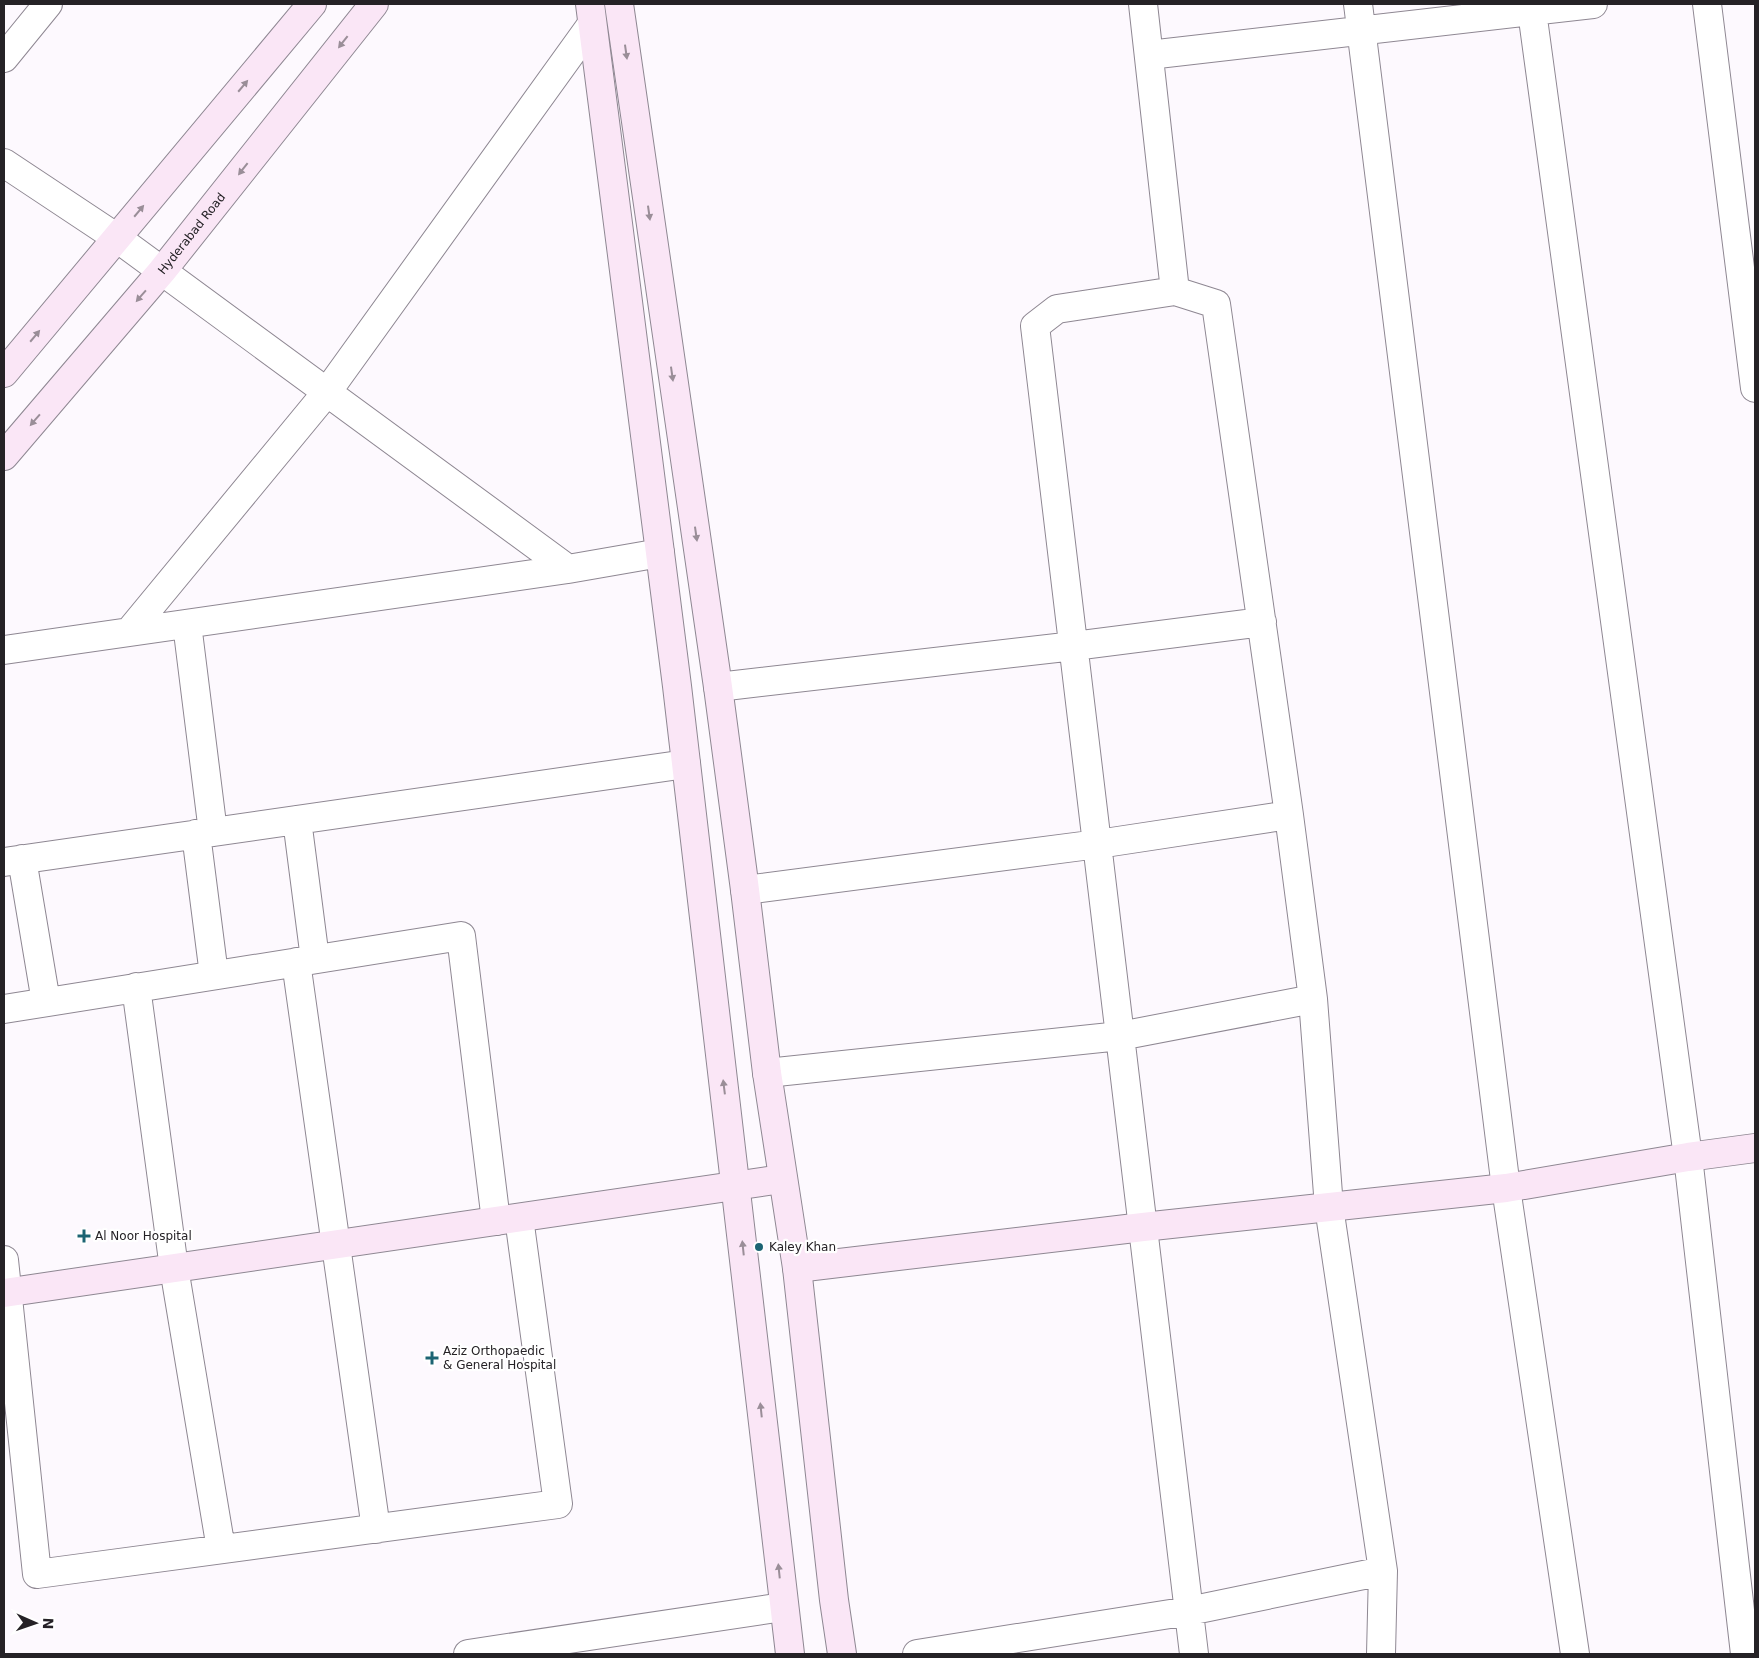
<svg xmlns="http://www.w3.org/2000/svg" width="1759" height="1658" viewBox="0 0 1759 1658" font-family="'DejaVu Sans',sans-serif">
	<rect width="100%" height="100%" fill="#fdf9fe"/>
	<g fill="none" stroke-linecap="round" stroke-linejoin="round">
		<defs>
			<path id="street" d="M1143 4 1175 291 1057 309 1035 326 1194 1654
				M1358 4 1506 1188 1575 1654
				M1531 4 1688 1157 1745 1654
				M1707 4 1755 388
				M1149 55 1593 4
				M4 58 48 4
				M4 163 117 238 568 569
				M1175 291 1216 304 1289 815 1313 999 1329 1207 1383 1571 1381 1654
				M187 624 213 832
				M129 632 327 392 592 24
				M4 650 568 569 660 553
				M718 687 1074 646 1262 622
				M297 820 315 959
				M196 834 214 975
				M22 859 46 1002
				M4 862 686 764
				M745 890 1098 844 1289 815
				M296 962 376 1529
				M136 987 174 1268 221 1549
				M4 1009 461 936 496 1221
				M767 1073 1120 1036 1313 999
				M4 1260 37 1574 558 1504 519 1218
				M468 1654 783 1607
				M917 1654 1189 1611 1383 1571"/>
			<g id="secondary">
				<path d="M590 4 677 686 790 1654"/>
				<path d="M619 4 718 687 745 890 767 1073 797 1268 834 1600 842 1654"/>
				<path d="M4 373 312 4"/>
				<path id="s1" d="M4 456 162 271 374 4"/>
				<path d="M797 1268 1143 1227 1506 1188 1688 1157 1755 1148"/>
				<path d="M4 1293 782 1179"/>
			</g>
		</defs>
		<!-- street casing -->
		<use href="#street" stroke="#8e8792" stroke-width="30"/>
		<!-- secondary casing -->
		<use href="#secondary" stroke="#8e8792" stroke-width="30"/>
		<!-- street -->
		<use href="#street" stroke="#fff" stroke-width="28"/>
		<!-- secondary -->
		<use href="#secondary" stroke="#fae6f6" stroke-width="28"/>
	</g>
	<!-- one-way arrows -->
	<defs><path id="oneway-solid" d="M-6-.8H1V-3.2L6.5 0L1 3.2V.8H-6Z" transform="scale(1.25)"/></defs>
	<g fill="#9a8e98">
		<use href="#oneway-solid" transform="translate(343 42) rotate(128)"/>
		<use href="#oneway-solid" transform="translate(626 52) rotate(82)"/>
		<use href="#oneway-solid" transform="translate(243 86) rotate(-50)"/>
		<use href="#oneway-solid" transform="translate(243 169) rotate(128)"/>
		<use href="#oneway-solid" transform="translate(139 211) rotate(-50)"/>
		<use href="#oneway-solid" transform="translate(649 213) rotate(82)"/>
		<use href="#oneway-solid" transform="translate(141 296) rotate(131)"/>
		<use href="#oneway-solid" transform="translate(35 336) rotate(-50)"/>
		<use href="#oneway-solid" transform="translate(672 374) rotate(82)"/>
		<use href="#oneway-solid" transform="translate(35 420) rotate(131)"/>
		<use href="#oneway-solid" transform="translate(696 534) rotate(82)"/>
		<use href="#oneway-solid" transform="translate(724 1087) rotate(-97)"/>
		<use href="#oneway-solid" transform="translate(743 1248) rotate(-96)"/>
		<use href="#oneway-solid" transform="translate(761 1410) rotate(-96)"/>
		<use href="#oneway-solid" transform="translate(779 1571) rotate(-96)"/>
	</g>
	<!-- markers -->
	<g fill="#1c6473" stroke="#fff" stroke-width="2">
		<path d="M81.5 1228.5h5v5h5v5h-5v5h-5v-5h-5v-5h5z"/>
		<circle cx="759" cy="1247" r="5"/>
		<path d="M429.5 1350.5h5v5h5v5h-5v5h-5v-5h-5v-5h5z"/>
	</g>
	<g text-anchor="middle" stroke-width="4.5" stroke-linejoin="round" paint-order="stroke">
		<!-- street labels -->
		<g font-size="12" fill="#252226" stroke="#fff">
			<text dy="4" stroke="none"><textPath href="#s1" startOffset="291">Hyderabad Road</textPath></text>
		</g>
		<!-- poi labels -->
		<g font-size="12" fill="#252226" stroke="#fff" text-anchor="start">
			<text x="95" y="1240">Al Noor Hospital</text>
			<text x="769" y="1251">Kaley Khan</text>
			<text x="443" y="1355">Aziz Orthopaedic<tspan x="443" dy="14">&amp; General Hospital</tspan></text>
		</g>
	</g>
	<!-- border -->
	<rect width="1759" height="1658" fill="none" stroke="#252226" stroke-width="10"/>
	<!-- north arrow -->
	<g transform="translate(35 1623) rotate(92)" stroke="#ffffff" stroke-width="4" paint-order="stroke">
	<path d="M0-4L9 19L0 12L-9 19Z" fill="#252226"/>
	<text y="-8" font-size="14" font-weight="bold" text-anchor="middle" fill="#252226">N</text>
	</g>
</svg>
